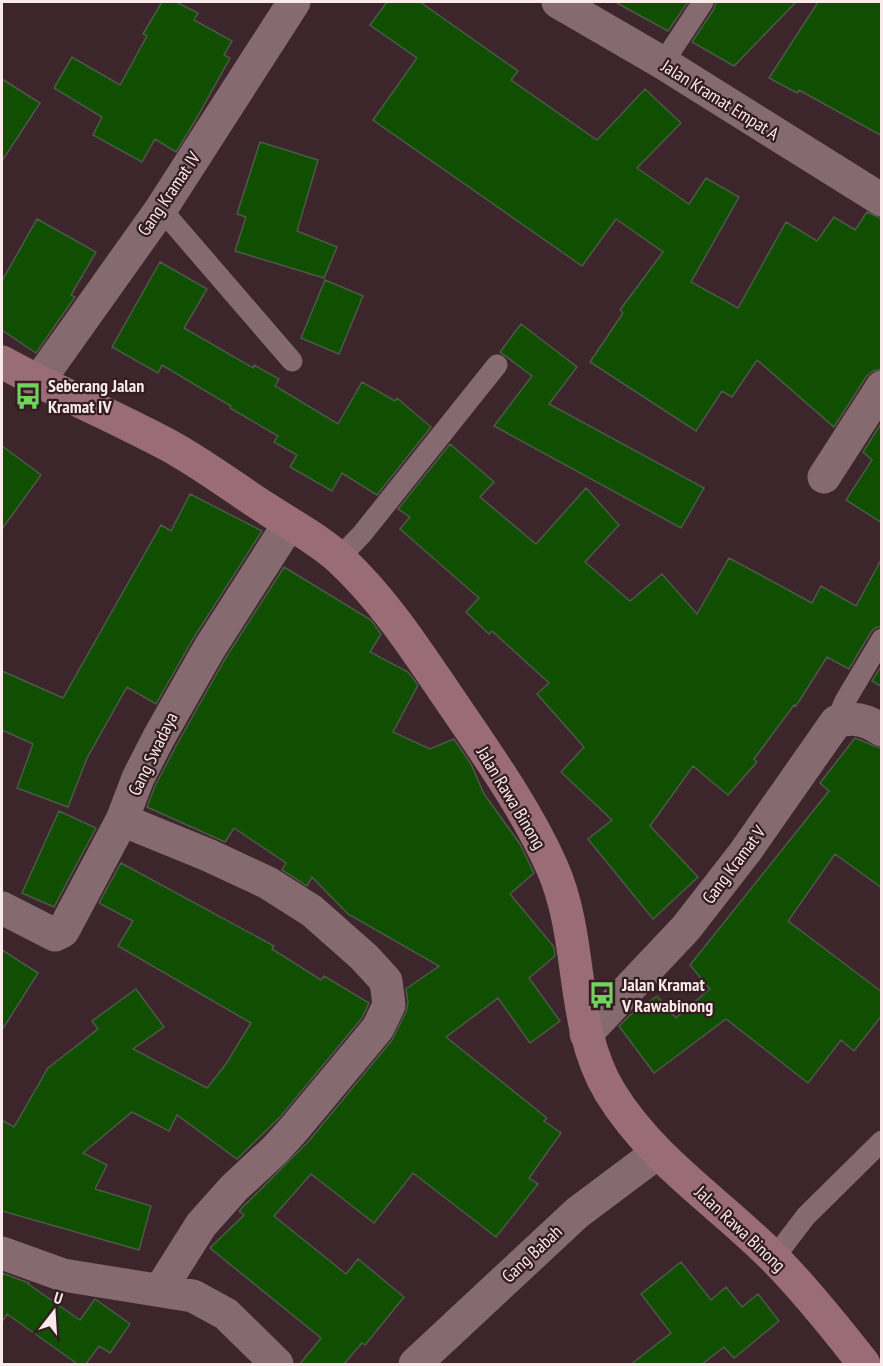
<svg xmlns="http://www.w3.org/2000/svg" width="883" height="1366" viewBox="0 0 883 1366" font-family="'PT Sans Narrow',sans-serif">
	<rect width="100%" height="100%" fill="#3d262b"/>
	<!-- building -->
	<path fill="#104e01" stroke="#4b5a48" stroke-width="1.5" d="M162 2H176L198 13 194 20 232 41 224 55 230 58 195 121 176 152 155 139 142 162 93 135 102 117 54 88 72 57 120 85 147 36 143 34Z
		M387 2H420L518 71 511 80 597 140 645 89 681 123 637 168 689 204 706 178 739 197 691 282 738 308 786 222 817 241 834 217 855 230 867 212 882 219V369L873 371 866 377 834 427 757 360 732 397 722 391 696 431 590 362 623 313 620 310 663 252 616 219 582 266 373 120 417 58 370 25Z
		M615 2H688L668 31Z
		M716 2H796L734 66 692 42 714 9Z
		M818 2H882V136L799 90 797 93 769 78Z
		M2 79 40 103 2 161Z
		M260 142 318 160 297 231 337 247 324 278 235 251 246 217 237 214Z
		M37 219 96 252 71 295 75 297 36 353 2 330V281Z
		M160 262 207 289 184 328 253 368 254 365 279 379 275 386 338 424 362 382 395 401 397 398 431 427 377 495 342 473 332 491 290 467 297 455 274 442 278 436 230 408 231 406 162 365 158 373 112 347Z
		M325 280 363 296 339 354 301 338Z
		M521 324 577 367 549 404 704 488 681 528 494 426 532 376 500 352Z
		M882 422V523L846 500 872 460 863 452Z
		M450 444 494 482 480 497 536 544 586 488 619 525 585 562 630 601 662 574 697 614 729 558 812 603 821 586 856 606 882 558V626L875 628 871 632 849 669 827 657 796 706 794 705 754 759 757 762 728 795 693 766 650 826 698 877 653 919 588 839 612 820 561 772 584 747 537 694 549 683 492 631 489 634 466 612 479 598 400 529 410 517 398 509Z
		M2 446 41 475 2 529Z
		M190 494 262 531 193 639 156 704 127 687 87 758 68 807 17 788 33 744 2 730V671L63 698 161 525 171 531Z
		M284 567 371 620 381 634 370 652 408 672 418 685 393 732 430 749 454 739 471 764 484 794 520 844 534 873 510 894 554 947 555 956 529 978 560 1021 530 1043 498 998 446 1037 547 1118 544 1121 561 1133 529 1178 538 1184 496 1237 413 1173 374 1223 311 1174 274 1216 346 1274 358 1259 404 1297 365 1345 362 1343 343 1365H299L321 1338 210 1248 244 1215 239 1211 308 1142 392 1040 406 1012 408 1003 406 989 439 966 348 914 312 877 307 886 282 870 286 863 234 828 225 842 147 807 155 786 176 746 225 659Z
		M882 665V687L872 681Z
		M855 738 882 749V888L835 854 788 921 882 992V1015L854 1051 841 1040 808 1083 726 1019 654 1073 619 1026 629 1016 657 996 676 1018 710 989 690 965 829 791 820 783Z
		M59 811 96 828 54 907 22 893Z
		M121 863 274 946 272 949 321 980 324 976 369 1003 362 1018 280 1117 237 1159 177 1115 169 1131 132 1112 83 1153 107 1165 95 1189 151 1206 139 1250 2 1211V1120L14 1127 48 1068 98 1029 92 1021 136 989 164 1027 133 1049 207 1088 226 1064 251 1023 118 946 133 921 99 903Z
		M2 950 38 973 2 1030Z
		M681 1262 711 1300 726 1287 742 1307 758 1294 779 1321 734 1358 724 1347 701 1365H630L671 1333 641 1294Z
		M2 1273 29 1283 28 1284 80 1320 95 1299 130 1324 110 1353 99 1346 85 1365H79L7 1314 2 1322Z"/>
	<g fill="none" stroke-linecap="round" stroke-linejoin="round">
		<!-- service -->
		<path stroke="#856a6f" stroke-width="21" d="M663 63 703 2
			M161 209 292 361
			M339 558 362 534 497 365
			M836 722 845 701 882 639
			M774 1258 806 1216 882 1141"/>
		<!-- minor -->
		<path stroke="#856a6f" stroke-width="33" d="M558 2 663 63 882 200
			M38 382 161 209 294 2
			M824 477 882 387
			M122 820 208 855 268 883 312 911 364 957 386 981 389 1005 378 1028 294 1129 275 1150 234 1188 201 1225 160 1290
			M2 908 55 935 63 931 122 820 138 778 159 737 209 649 289 524
			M586 1034 686 928 745 852 836 722C854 716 866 720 882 730
			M2 1253 63 1275 193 1296 226 1314 277 1364
			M415 1364 577 1213 657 1153"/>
		<!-- secondary -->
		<path stroke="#9a6c76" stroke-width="33" d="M2 362C56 392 114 416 168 445 203 464 234 488 267 509 291 525 320 540 341 560 387 603 420 656 455 707 489 757 527 811 552 867 584 939 569 1024 610 1092 652 1161 720 1203 775 1259 807 1292 836 1328 864 1364"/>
	</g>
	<!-- icons -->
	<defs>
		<symbol id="bus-bare" viewBox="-9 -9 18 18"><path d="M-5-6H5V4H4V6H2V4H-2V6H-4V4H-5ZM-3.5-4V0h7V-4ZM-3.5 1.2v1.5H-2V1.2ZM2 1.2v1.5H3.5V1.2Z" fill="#71d35e" stroke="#331d21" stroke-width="2.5" paint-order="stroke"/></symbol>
	</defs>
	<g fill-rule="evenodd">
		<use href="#bus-bare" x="9" y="377" width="38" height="38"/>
		<use href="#bus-bare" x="583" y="976" width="38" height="38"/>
	</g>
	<g text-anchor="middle" stroke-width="4.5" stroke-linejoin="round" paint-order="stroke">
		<!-- street labels -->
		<g font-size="18" fill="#faeaec" stroke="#331d21">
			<text transform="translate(720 100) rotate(32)" y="6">Jalan Kramat Empat A</text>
			<text transform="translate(169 194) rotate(-56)" y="6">Gang Kramat IV</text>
			<text transform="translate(153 754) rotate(-64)" y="6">Gang Swadaya</text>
			<text transform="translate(511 798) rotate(59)" y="6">Jalan Rawa Binong</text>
			<text transform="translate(734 865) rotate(-53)" y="6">Gang Kramat V</text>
			<text transform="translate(740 1229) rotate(43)" y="6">Jalan Rawa Binong</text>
			<text transform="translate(532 1254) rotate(-43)" y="6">Gang Babah</text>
		</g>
		<!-- poi labels -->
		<g font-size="18" font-weight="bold" fill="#faeaec" stroke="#331d21" text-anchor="start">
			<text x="48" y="392">Seberang Jalan<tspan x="48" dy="21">Kramat IV</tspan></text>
			<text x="622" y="991">Jalan Kramat<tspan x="622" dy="21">V Rawabinong</tspan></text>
		</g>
	</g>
	<!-- border -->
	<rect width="883" height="1366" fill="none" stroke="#faeaec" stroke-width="6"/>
	<!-- north arrow -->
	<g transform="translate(54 1312) rotate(17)" stroke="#331d21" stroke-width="4.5" paint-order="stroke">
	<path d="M0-4.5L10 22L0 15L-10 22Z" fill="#faeaec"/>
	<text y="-9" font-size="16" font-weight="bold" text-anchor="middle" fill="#faeaec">U</text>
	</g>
</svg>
